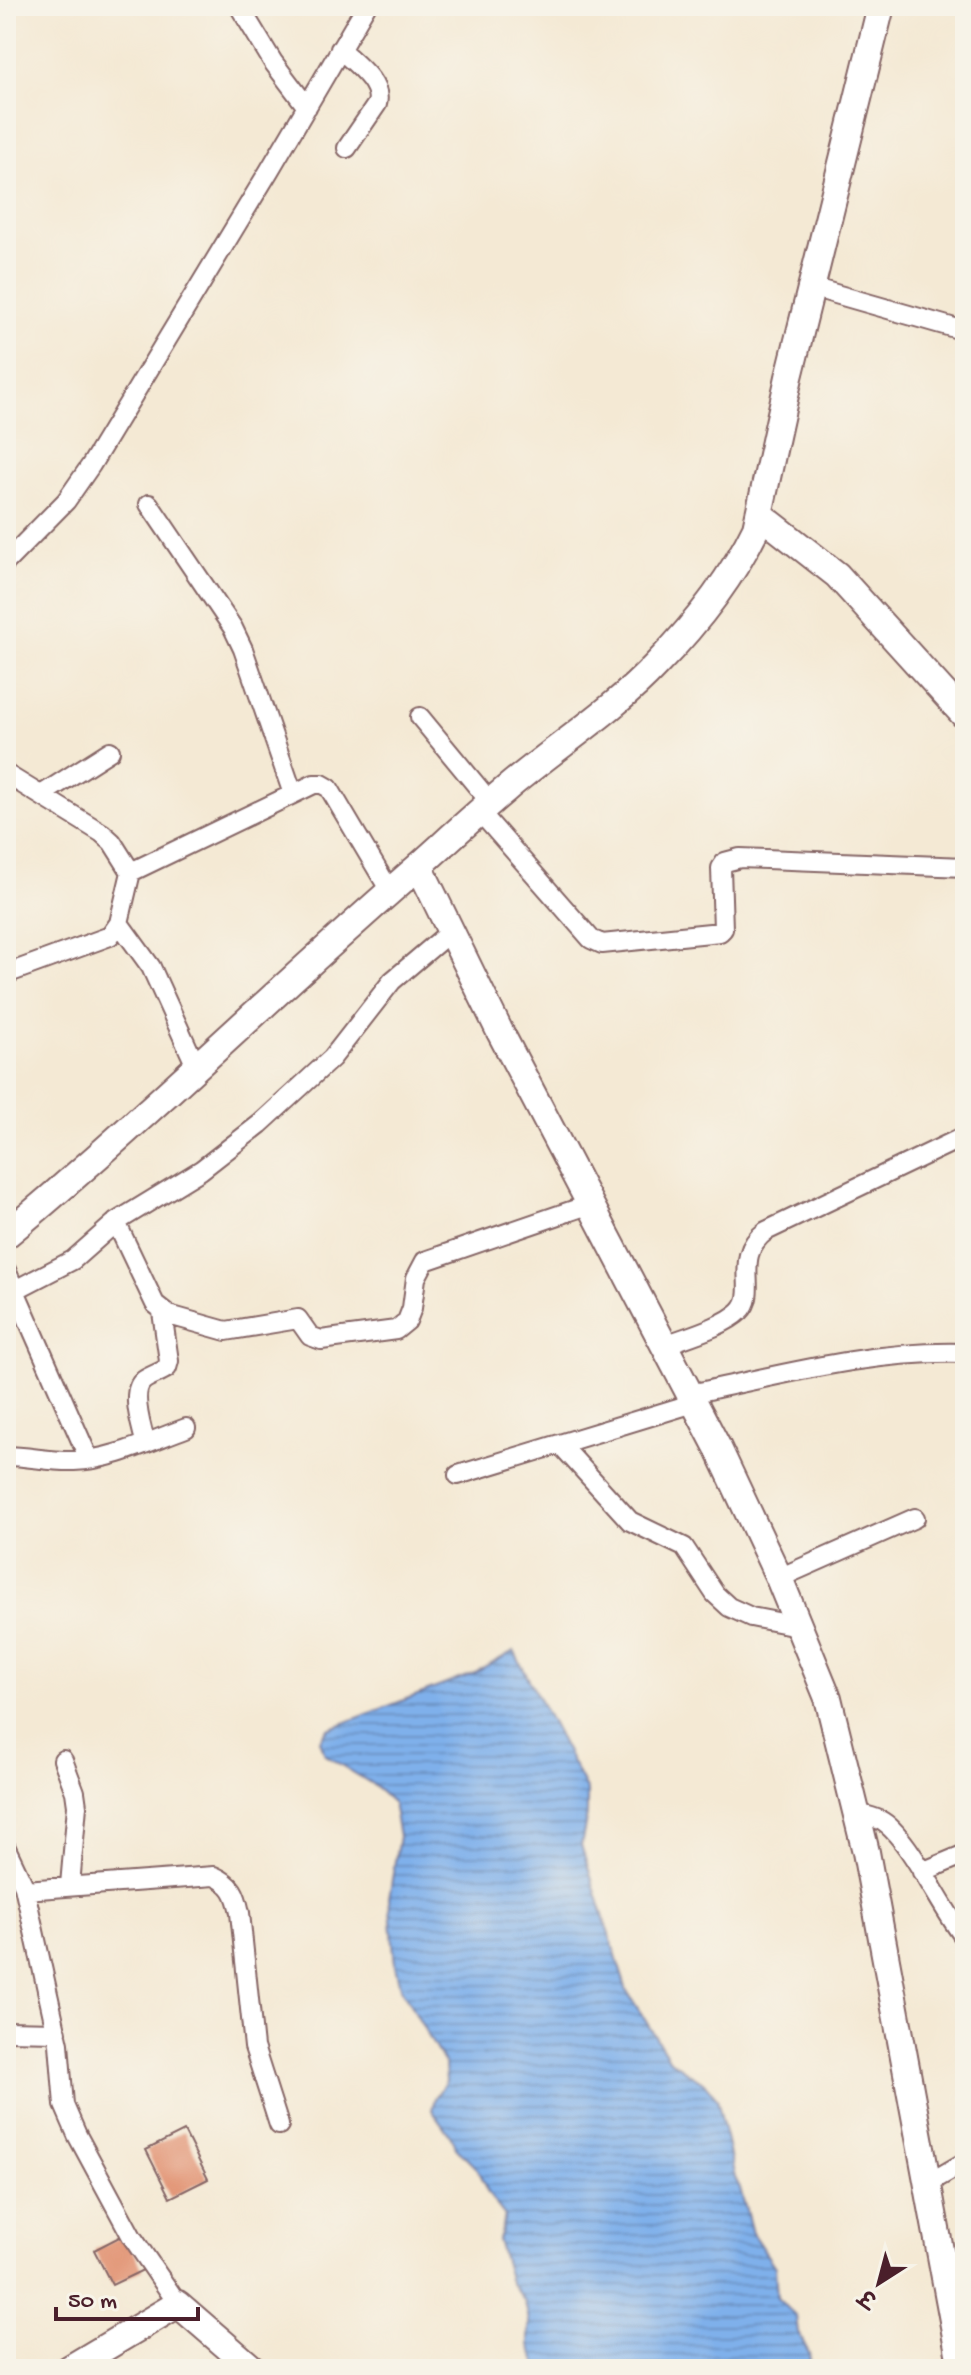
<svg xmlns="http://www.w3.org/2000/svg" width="971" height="2375" viewBox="0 0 971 2375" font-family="'Gochi Hand','Playpen Sans Deva',sans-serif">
	<defs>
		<pattern id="water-rules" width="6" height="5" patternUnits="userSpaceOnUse" patternTransform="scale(2)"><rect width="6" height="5" fill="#7fb0eb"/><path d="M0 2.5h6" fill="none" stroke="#6a8fbf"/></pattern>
	</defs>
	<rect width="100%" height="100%" fill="#f7f3e8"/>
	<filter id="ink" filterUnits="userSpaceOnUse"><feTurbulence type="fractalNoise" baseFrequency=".0125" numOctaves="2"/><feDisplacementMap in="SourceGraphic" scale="16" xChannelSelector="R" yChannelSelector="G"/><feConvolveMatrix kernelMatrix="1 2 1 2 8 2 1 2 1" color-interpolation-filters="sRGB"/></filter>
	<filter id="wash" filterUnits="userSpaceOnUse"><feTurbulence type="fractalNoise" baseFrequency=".006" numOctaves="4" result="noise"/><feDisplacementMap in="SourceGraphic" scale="32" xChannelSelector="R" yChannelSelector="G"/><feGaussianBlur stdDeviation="1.8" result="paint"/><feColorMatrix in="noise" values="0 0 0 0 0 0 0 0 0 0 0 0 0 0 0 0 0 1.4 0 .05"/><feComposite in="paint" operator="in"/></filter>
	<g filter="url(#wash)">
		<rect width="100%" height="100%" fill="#f4e9d4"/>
		<!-- water -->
		<path fill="url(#water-rules)" stroke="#64688b" stroke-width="2" d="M514 1651 587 1791V1815L581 1845 627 1991 670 2060 703 2082 717 2098 735 2178 740 2188 752 2233 775 2267 777 2298 796 2316 798 2332 809 2353 811 2369H539L529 2345V2321L525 2302 510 2282 498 2240 505 2216 489 2195 477 2169 456 2148 454 2141 432 2110 435 2098 446 2081 445 2065 400 1987 395 1965 389 1898 399 1836 393 1803 372 1784 325 1755 320 1740 328 1729 475 1673Z"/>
		<g id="blocks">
			<!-- building -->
			<path fill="#e1906f" d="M184 2131 208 2179 170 2198 146 2150Z
				M125 2234 143 2270 112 2285 94 2250Z"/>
		</g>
	</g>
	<g filter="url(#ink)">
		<use href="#blocks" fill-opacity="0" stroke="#866666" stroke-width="2"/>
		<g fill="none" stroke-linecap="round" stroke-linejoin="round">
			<defs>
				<path id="street" d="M239 6 273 62 307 107
					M340 49C354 63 383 83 377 104L347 148
					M811 287 965 331
					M149 504 233 628 243 649 293 794
					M6 562 66 501 91 465 269 171 366 6
					M420 717 491 803
					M6 774 102 833 112 842 131 872
					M41 795 110 751
					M480 812 591 939 602 944 720 932 723 929 721 868 725 862 740 858 965 867
					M119 923 151 967 196 1066
					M6 974 110 936 119 923 131 872 314 784H322L329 788 390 891
					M116 1222 155 1304 169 1315 226 1331 298 1319 310 1336 321 1340 396 1330 407 1321 412 1308 416 1278 425 1261 591 1204
					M6 1270 89 1459
					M15 1290 73 1260 116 1222 201 1170 260 1124 332 1058 392 981 451 931
					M665 1345C686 1337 725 1326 740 1311 760 1292 731 1257 766 1231L965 1136
					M690 1394C781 1375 871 1350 965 1353
					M145 1442C142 1427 129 1391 144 1380 151 1375 160 1373 167 1368L169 1361 162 1312
					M560 1444 630 1521 684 1547 715 1594 729 1607 751 1617 798 1626
					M6 1456C29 1456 51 1462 74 1461 112 1460 150 1441 186 1428
					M458 1475 694 1403
					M779 1578 915 1518
					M63 1760 75 1792 77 1806 70 1885
					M856 1813C864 1815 873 1817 880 1820 908 1834 942 1911 965 1938
					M6 1848 24 1886 59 2044 64 2105 77 2135 132 2237 178 2304
					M922 1872 965 1854
					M25 1890 214 1876C232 1884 236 1893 240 1913L254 2047 279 2125
					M6 2031 57 2032
					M927 2184 965 2162"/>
				<path id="secondary" d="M881 6 789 377 756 528C732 578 695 625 656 665 613 711 554 748 506 789 476 814 448 840 419 866L499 1030 718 1448 779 1578 828 1698 866 1852 962 2369
					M759 514 837 575 965 716
					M6 1235C148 1117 279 987 419 866
					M69 2369 178 2304 253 2369"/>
			</defs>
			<!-- street casing -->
			<use href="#street" stroke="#866666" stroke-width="22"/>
			<!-- secondary casing -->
			<use href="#secondary" stroke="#866666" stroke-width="30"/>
			<!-- street -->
			<use href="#street" stroke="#fff" stroke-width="18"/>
			<!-- secondary -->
			<use href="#secondary" stroke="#fff" stroke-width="26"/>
		</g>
	</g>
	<!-- margin -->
	<rect width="971" height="2375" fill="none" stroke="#f7f3e8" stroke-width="32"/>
	<!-- north arrow -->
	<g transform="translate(879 2283) rotate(216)" stroke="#f7f3e8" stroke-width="6" paint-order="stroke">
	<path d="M0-6L14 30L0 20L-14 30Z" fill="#4a1f2b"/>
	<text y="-12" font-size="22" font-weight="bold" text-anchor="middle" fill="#4a1f2b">उ</text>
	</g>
	<!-- scale -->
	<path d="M56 2307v12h142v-12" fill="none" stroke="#4a1f2b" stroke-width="4"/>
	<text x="68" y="2307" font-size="24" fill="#4a1f2b" stroke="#f7f3e8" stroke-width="6" paint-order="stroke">50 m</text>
</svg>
